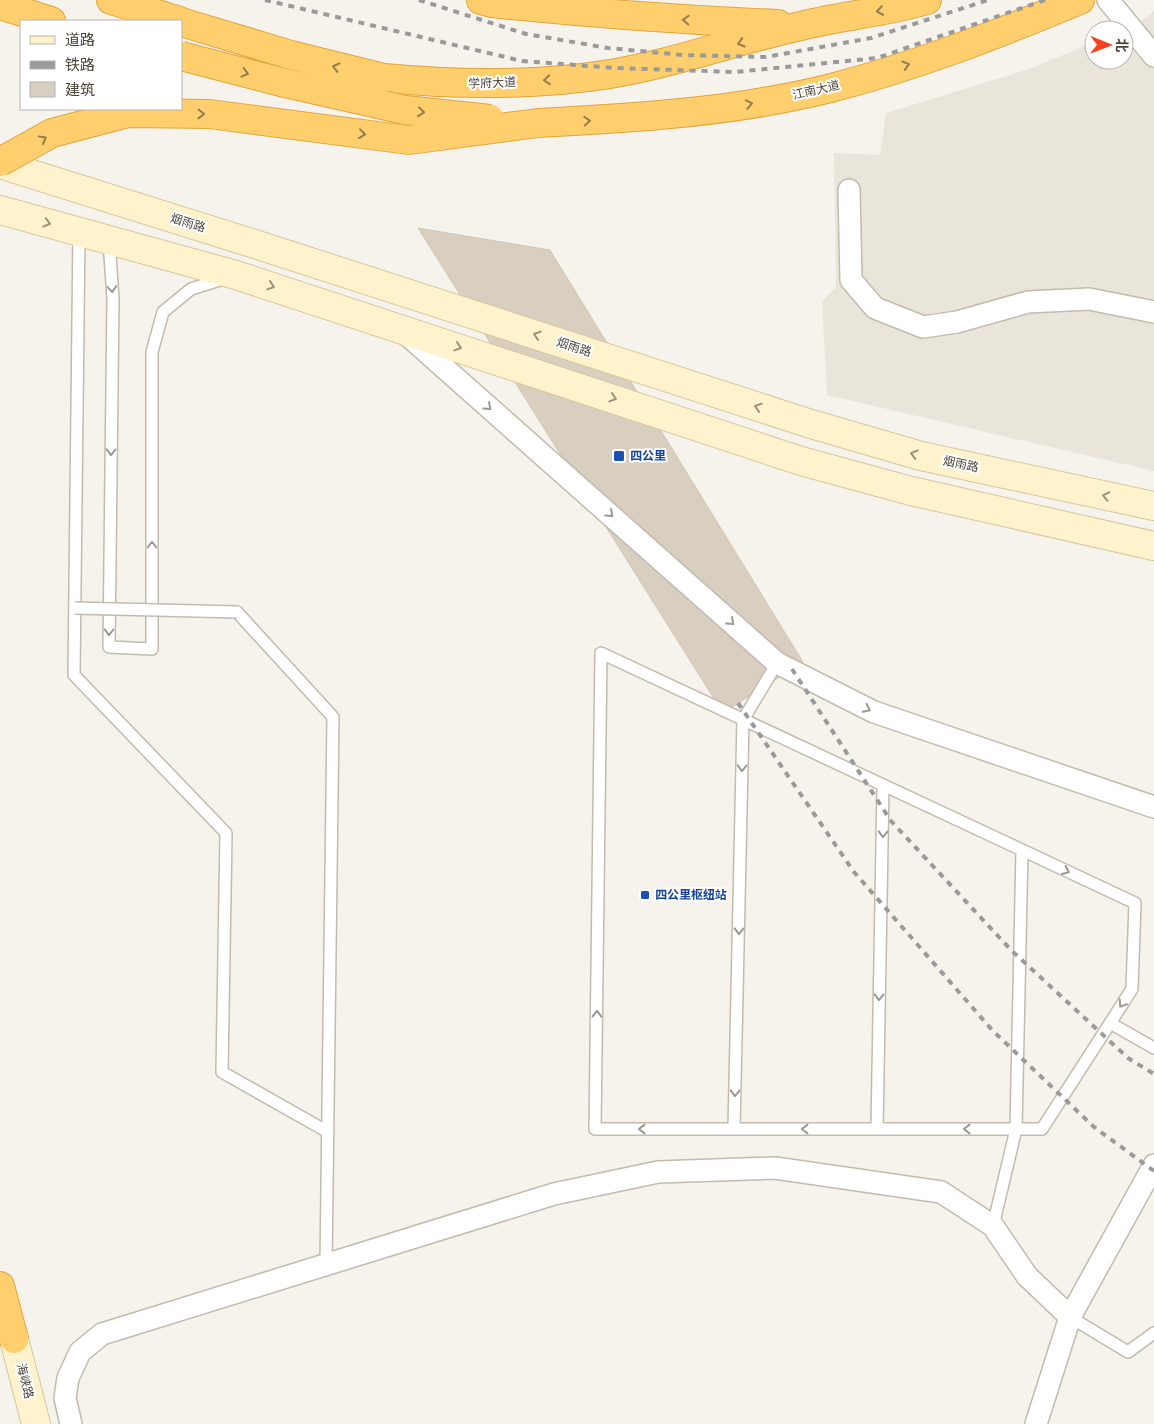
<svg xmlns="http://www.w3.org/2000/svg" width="1154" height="1424" viewBox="0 0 1154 1424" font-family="'Golos Text','Noto Sans SC',sans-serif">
	<rect width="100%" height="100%" fill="#f6f3ec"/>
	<!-- residential -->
	<path fill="#eae5da" d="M1154 11V471L827 395 822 301 836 288 834 153 880 155 886 113 1029 69 1094 42V60H1124V30L1136 25Z"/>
	<!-- building -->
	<path fill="#d8cfc1" stroke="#d3c7b4" d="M418 228 550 250 803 662 723 713Z"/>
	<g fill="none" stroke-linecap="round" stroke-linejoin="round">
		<defs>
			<path id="lane" d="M79 232 74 675 226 833 222 1072 328 1132
				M109 241 113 299 109 647 152 649V352L163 312 191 289 226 278
				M237 612 333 717 326 1265
				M1110 1023 1154 1048
				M734 1129 743 720 777 663
				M877 1129 883 786
				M993 1226 1016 1129 1022 850 601 653 595 1129H1042L1132 989 1135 903 1022 850
				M1070 1317 1128 1352 1154 1333"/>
			<path id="street" d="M1108 0 1154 56
				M849 190 851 280 875 308 923 327 957 322 1028 302 1089 299 1154 312
				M405 333 777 663 874 712 1154 807
				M71 1424 65 1398 68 1378 80 1352 102 1334 554 1194 658 1172 775 1168 941 1192 993 1226 1027 1276 1070 1317
				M1036 1424 1070 1317 1154 1165"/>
			<path id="secondary" d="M0 164 258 245 811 424 921 456 1154 506
				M0 210 236 275 801 461 911 491 1154 546
				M14 1339 36 1424"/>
			<path id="highway" d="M111 0 180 21
				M481 0 492 3C588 13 682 20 778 24
				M0 5 51 21
				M384 78C459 85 536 86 610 74 676 63 740 39 805 25 846 15 887 12 927 0
				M538 123C635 118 733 112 827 89 914 67 998 34 1080 0
				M0 1286 14 1339"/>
		</defs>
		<!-- lane casing -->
		<use href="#lane" stroke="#c2bbae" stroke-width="14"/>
		<!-- street casing -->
		<use href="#street" stroke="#c2bbae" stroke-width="24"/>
		<!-- secondary casing -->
		<use href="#secondary" stroke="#d6c79b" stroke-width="30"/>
		<!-- highway casing -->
		<use href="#highway" stroke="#e0a43c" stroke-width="30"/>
		<!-- lane -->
		<use href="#lane" stroke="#fff" stroke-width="11"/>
		<!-- street -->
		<use href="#street" stroke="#fff" stroke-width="21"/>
		<!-- secondary -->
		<use href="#secondary" stroke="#fff3cd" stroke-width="28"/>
		<!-- highway -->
		<use href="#highway" stroke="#ffcf6e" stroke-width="28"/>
		<!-- rail -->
		<path stroke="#9a9a9a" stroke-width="4" stroke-dasharray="6 6" stroke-linecap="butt" d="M265 0 522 61 616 68 735 72 877 58 1045 0
			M419 0 526 34 608 48 683 55 766 57 871 38 988 0
			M792 669 891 821 1011 950 1128 1058 1154 1074
			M738 703 854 872 993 1031 1094 1127 1154 1171"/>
		<defs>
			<path id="lane-bridge" d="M75 608 237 612"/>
			<path id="highway-bridge" d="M181 22 291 55 384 78
				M181 56 281 82 405 110 490 119
				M0 162 52 133 128 113 209 114 409 140 538 123"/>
		</defs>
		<!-- lane-bridge casing -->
		<use href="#lane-bridge" stroke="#c2bbae" stroke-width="14" stroke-linecap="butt"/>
		<!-- highway-bridge casing -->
		<use href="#highway-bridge" stroke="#e0a43c" stroke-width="30" stroke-linecap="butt"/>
		<!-- lane-bridge -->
		<use href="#lane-bridge" stroke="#fff" stroke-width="11"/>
		<!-- highway-bridge -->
		<use href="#highway-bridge" stroke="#ffcf6e" stroke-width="28"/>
	</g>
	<!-- one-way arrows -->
	<defs><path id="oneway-chevron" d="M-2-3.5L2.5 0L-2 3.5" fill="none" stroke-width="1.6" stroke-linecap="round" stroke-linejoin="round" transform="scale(1.25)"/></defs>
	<g stroke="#937c4e">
		<use href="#oneway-chevron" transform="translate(880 11) rotate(170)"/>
		<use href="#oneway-chevron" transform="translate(686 20) rotate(-177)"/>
		<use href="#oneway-chevron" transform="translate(741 43) rotate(164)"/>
		<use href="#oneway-chevron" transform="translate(906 65) rotate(-17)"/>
		<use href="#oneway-chevron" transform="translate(336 67) rotate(-166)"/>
		<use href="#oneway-chevron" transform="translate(245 73) rotate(15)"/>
		<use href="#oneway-chevron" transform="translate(547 80) rotate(175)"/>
		<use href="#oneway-chevron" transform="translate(749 104) rotate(-11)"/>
		<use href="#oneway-chevron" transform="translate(421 112) rotate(6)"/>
		<use href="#oneway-chevron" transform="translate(201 114) rotate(1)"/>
		<use href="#oneway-chevron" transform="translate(587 121) rotate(-3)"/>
		<use href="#oneway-chevron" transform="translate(362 134) rotate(7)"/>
		<use href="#oneway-chevron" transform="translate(43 139) rotate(-29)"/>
	</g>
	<g stroke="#9c937c">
		<use href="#oneway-chevron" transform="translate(47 223) rotate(16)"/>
		<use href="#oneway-chevron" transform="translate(271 286) rotate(18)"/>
		<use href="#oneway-chevron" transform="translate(537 335) rotate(-162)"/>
		<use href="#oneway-chevron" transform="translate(458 347) rotate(18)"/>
		<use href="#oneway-chevron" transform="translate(613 398) rotate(18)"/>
		<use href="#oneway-chevron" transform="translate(758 407) rotate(-162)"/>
		<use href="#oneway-chevron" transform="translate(914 454) rotate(-164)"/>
		<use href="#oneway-chevron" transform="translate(1106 496) rotate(-168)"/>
	</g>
	<g stroke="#9c9892">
		<use href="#oneway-chevron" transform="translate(112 289) rotate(86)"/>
		<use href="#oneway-chevron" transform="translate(488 407) rotate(42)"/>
		<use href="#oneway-chevron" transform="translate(111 452) rotate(91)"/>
		<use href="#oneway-chevron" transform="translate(610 514) rotate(42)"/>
		<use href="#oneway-chevron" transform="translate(152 545) rotate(-90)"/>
		<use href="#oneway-chevron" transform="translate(731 622) rotate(42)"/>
		<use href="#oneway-chevron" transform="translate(109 632) rotate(91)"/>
		<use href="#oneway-chevron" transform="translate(867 709) rotate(26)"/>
		<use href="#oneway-chevron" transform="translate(742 768) rotate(91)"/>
		<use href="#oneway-chevron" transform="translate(883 834) rotate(91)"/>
		<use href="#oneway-chevron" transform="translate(1066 871) rotate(25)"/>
		<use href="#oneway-chevron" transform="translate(739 931) rotate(91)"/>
		<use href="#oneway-chevron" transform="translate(879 997) rotate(91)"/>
		<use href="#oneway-chevron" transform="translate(1122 1004) rotate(123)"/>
		<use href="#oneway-chevron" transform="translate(597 1014) rotate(-89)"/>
		<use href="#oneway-chevron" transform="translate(735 1093) rotate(91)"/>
		<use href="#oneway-chevron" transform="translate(642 1129) rotate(180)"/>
		<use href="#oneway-chevron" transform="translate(805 1129) rotate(180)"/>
		<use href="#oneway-chevron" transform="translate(967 1129) rotate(180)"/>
	</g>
	<!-- markers -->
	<g fill="#1a4fb4" stroke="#fff" stroke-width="2">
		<rect x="613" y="450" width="12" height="12" rx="2.5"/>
		<rect x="640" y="890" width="10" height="10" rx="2.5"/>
	</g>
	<g text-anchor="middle" stroke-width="4" stroke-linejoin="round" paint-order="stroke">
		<!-- street labels -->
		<g font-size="12" fill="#4b4439" stroke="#fff">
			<text transform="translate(492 83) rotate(-2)" y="4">学府大道</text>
			<text transform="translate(816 90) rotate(-13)" y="4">江南大道</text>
			<text transform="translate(188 223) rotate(17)" y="4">烟雨路</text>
			<text transform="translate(574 347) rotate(18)" y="4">烟雨路</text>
			<text transform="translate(961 464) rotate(12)" y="4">烟雨路</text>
			<text transform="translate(25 1381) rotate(76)" y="4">海峡路</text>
		</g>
		<!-- transit labels -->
		<g font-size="12" font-weight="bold" fill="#164399" stroke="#fff" text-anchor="start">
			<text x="630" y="460">四公里</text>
			<text x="655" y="899">四公里枢纽站</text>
		</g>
	</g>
	<!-- legend -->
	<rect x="20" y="20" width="162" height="90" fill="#ffffff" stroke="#b7b4b0"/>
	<rect x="30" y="36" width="25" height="8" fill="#fff3cd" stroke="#b7b4b0"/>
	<text x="65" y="45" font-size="15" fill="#4b4439">道路</text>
	<rect x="30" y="61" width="25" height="8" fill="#9a9a9a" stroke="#b7b4b0"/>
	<text x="65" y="70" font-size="15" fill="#4b4439">铁路</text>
	<rect x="30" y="82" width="25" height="15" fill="#d8cfc1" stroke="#b7b4b0"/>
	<text x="65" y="95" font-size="15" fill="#4b4439">建筑</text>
	<!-- north arrow -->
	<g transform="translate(1109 45) rotate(91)"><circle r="24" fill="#ffffff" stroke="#b7b4b0"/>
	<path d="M0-4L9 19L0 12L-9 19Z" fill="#fc3f1d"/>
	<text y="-8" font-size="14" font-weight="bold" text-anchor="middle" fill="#4b4439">北</text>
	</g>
</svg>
